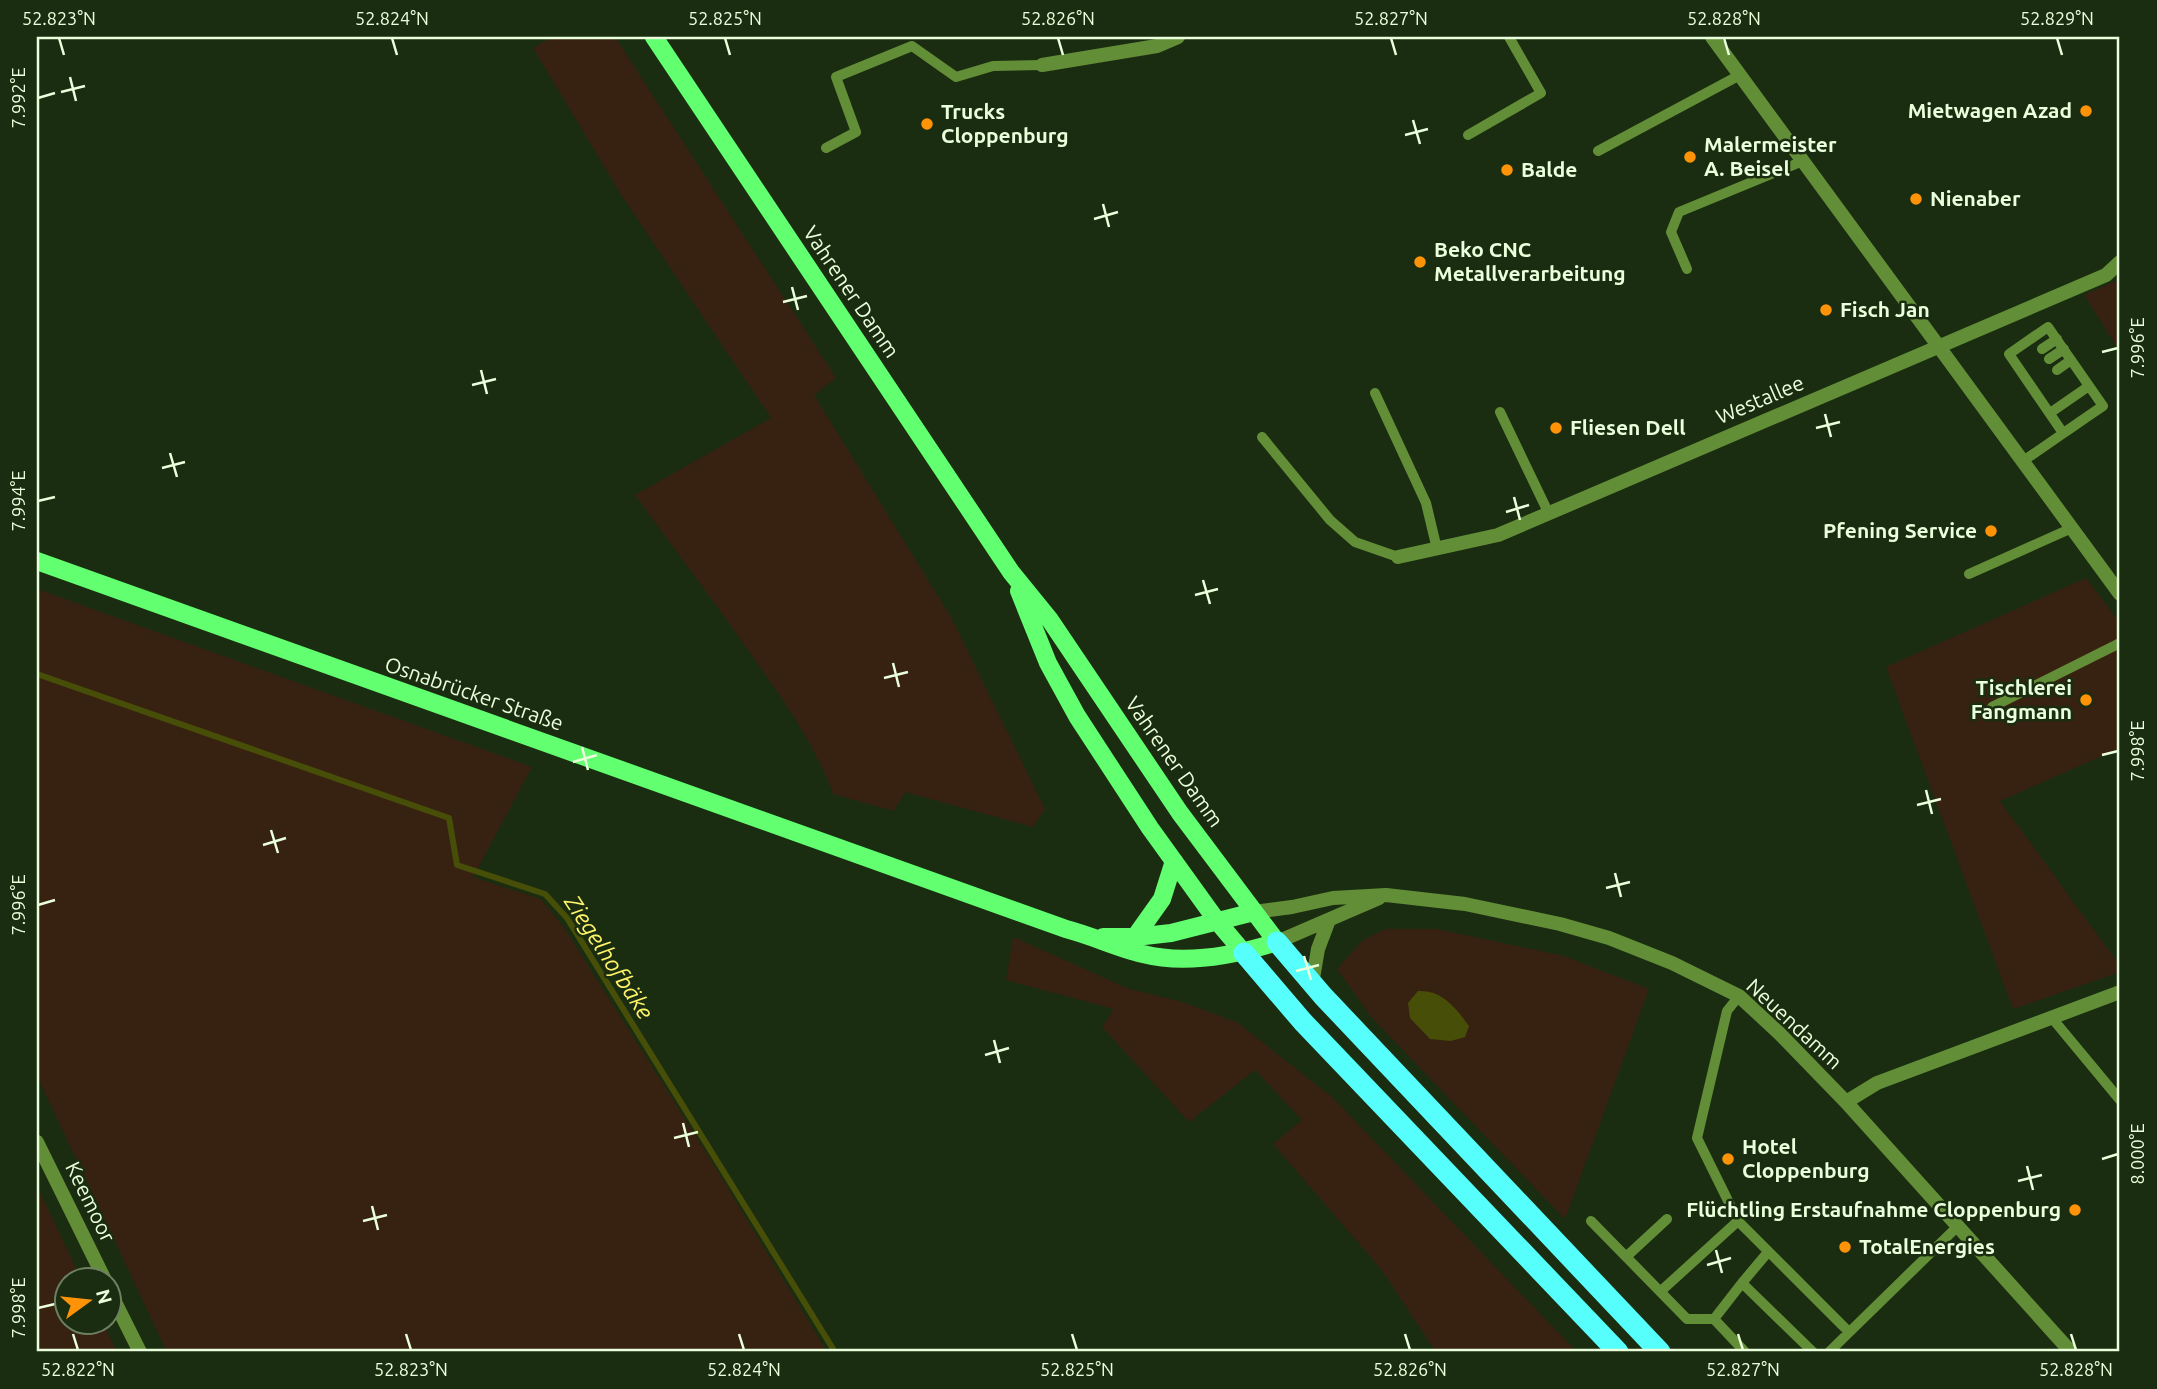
<svg xmlns="http://www.w3.org/2000/svg" width="2157" height="1389" viewBox="0 0 2157 1389" font-family="Ubuntu,sans-serif">
	<rect width="100%" height="100%" fill="#1a2d10"/>
	<!-- green -->
	<path fill="#372212" d="M552 37H615L836 378 814 395 952 619 1045 809 1033 827 905 792 894 811 833 794C816 747 787 705 758 664 718 607 676 551 635 495L771 418 620 193 533 48Z
		M2120 279V352L2084 295Z
		M2086 578 2120 623V748L2000 801 2120 966V972L2013 1009 1886 667Z
		M37 589 532 767 473 877 541 899 563 926 709 1157 827 1352H167L37 1076Z
		M1385 929H1437L1564 956 1649 989 1565 1219 1372 1018 1337 969 1362 941Z
		M1013 937 1129 989 1183 1002 1238 1023 1332 1097 1577 1352H1436L1381 1269 1273 1144 1302 1120 1255 1070 1189 1122 1102 1027 1114 1009 1006 980Z
		M37 1186 82 1280H66V1322L103 1323 117 1352H37Z"/>
	<!-- water -->
	<path fill="#474e08" d="M1418 991C1442 990 1455 1007 1469 1026L1465 1037 1451 1041 1430 1039 1410 1018 1408 1003Z"/>
	<g fill="none" stroke-linecap="round" stroke-linejoin="round">
		<!-- stream -->
		<path stroke="#474e08" stroke-width="6" d="M37 674 449 818 457 865 545 894 567 918 835 1352"/>
		<!-- lane -->
		<path stroke="#638e38" stroke-width="10" d="M1468 135 1541 93 1509 37
			M826 148 856 132 836 77 912 46 956 77 993 66 1042 65
			M1598 151 1740 75
			M1687 269 1671 232 1679 212 1803 161
			M2042 349 2057 339
			M2049 359 2064 349
			M2057 370 2071 360
			M1375 393 1426 503 1437 549
			M1500 412 1549 514
			M2050 413 2089 386
			M1262 437 1330 520 1355 542 1398 557
			M2023 461C2050 443 2076 424 2103 406L2048 327 2009 354 2063 433
			M1969 574 2072 528
			M1992 707 2120 643
			M1739 996 1727 1011 1697 1138 1738 1221 1849 1332
			M2052 1018 2120 1100
			M1591 1221 1687 1319H1714L1745 1352
			M1768 1252 1742 1283 1813 1352
			M1627 1256 1667 1219
			M1661 1291 1738 1221
			M1714 1319 1742 1283
			M1829 1352 1958 1226"/>
		<!-- street -->
		<path stroke="#638e38" stroke-width="14" d="M1712 37 2120 594
			M1042 65 1157 46 1178 37
			M1398 557 1498 535 2106 275 2120 262
			M1254 912 1292 907 1333 898 1386 895 1465 904 1560 924 1609 938 1672 963 1739 996 1779 1033 1846 1102 2071 1352
			M1277 942 1379 898
			M1312 984 1318 949 1329 920
			M1846 1102 1877 1083 2120 992
			M37 1142 105 1280
			M108 1288 140 1352"/>
		<!-- primary -->
		<path stroke="#62ff70" stroke-width="18" d="M37 561 1066 929C1093 936 1117 948 1143 954 1186 965 1236 955 1277 942L1180 813 1050 620 1011 572 654 37
			M1019 591 1048 663 1077 716 1150 828 1217 921 1244 953
			M1103 937H1135L1171 933 1254 912
			M1135 937 1162 899 1174 861"/>
		<!-- highway -->
		<path stroke="#56fffc" stroke-width="21" d="M1277 942 1323 996 1660 1352
			M1244 953 1303 1022 1618 1352"/>
	</g>
	<!-- ticks -->
	<path fill="none" stroke="#eaffdb" stroke-width="2.5" d="M59 38 64 55M392 38 397 55M725 38 730 55M1058 38 1063 55M1391 38 1396 55M1724 38 1729 55M2057 38 2062 55M70 77 76 101M61 92 85 86M38 98 55 93M1413 120 1420 144M1405 135 1428 129M1103 204 1109 227M1094 219 1118 212M792 287 798 310M783 302 807 296M2102 352 2118 348M481 370 487 394M472 385 496 379M1825 414 1831 437M1816 428 1840 422M170 453 177 477M162 468 185 462M1514 497 1520 520M38 501 55 497M1506 512 1529 505M1203 580 1210 604M1195 595 1218 589M893 663 899 687M884 678 908 672M582 747 588 770M2102 755 2118 751M573 762 597 755M1926 790 1932 814M1917 805 1941 799M271 830 278 853M263 845 286 838M1615 873 1621 897M1606 888 1630 882M38 905 55 900M1304 956 1311 980M1296 971 1319 965M994 1040 1000 1063M985 1055 1009 1048M683 1123 689 1147M674 1138 698 1132M2102 1159 2118 1154M2027 1166 2033 1190M2018 1181 2042 1175M372 1206 378 1230M363 1221 387 1215M1716 1250 1722 1273M1707 1265 1731 1258M38 1308 55 1304M73 1334 78 1350M406 1334 411 1350M739 1334 744 1350M1072 1334 1077 1350M1405 1334 1410 1350M1738 1334 1743 1350M2071 1334 2076 1350"/>
	<!-- markers -->
	<g fill="#ff9307" stroke="#1a2d10" stroke-width="2.5">
		<circle cx="2086" cy="111" r="7"/>
		<circle cx="927" cy="124" r="7"/>
		<circle cx="1690" cy="157" r="7"/>
		<circle cx="1507" cy="170" r="7"/>
		<circle cx="1916" cy="199" r="7"/>
		<circle cx="1420" cy="262" r="7"/>
		<circle cx="1826" cy="310" r="7"/>
		<circle cx="1556" cy="428" r="7"/>
		<circle cx="1991" cy="531" r="7"/>
		<circle cx="2086" cy="700" r="7"/>
		<circle cx="1728" cy="1159" r="7"/>
		<circle cx="2075" cy="1210" r="7"/>
		<circle cx="1845" cy="1247" r="7"/>
	</g>
	<g text-anchor="middle" stroke-width="5" stroke-linejoin="round" paint-order="stroke">
		<!-- poi labels -->
		<g font-size="21" font-weight="bold" fill="#eaffdb" stroke="#1a2d10" text-anchor="start">
			<text x="2072" y="118" text-anchor="end">Mietwagen Azad</text>
			<text x="941" y="119">Trucks<tspan x="941" dy="24">Cloppenburg</tspan></text>
			<text x="1704" y="152">Malermeister<tspan x="1704" dy="24">A. Beisel</tspan></text>
			<text x="1521" y="177">Balde</text>
			<text x="1930" y="206">Nienaber</text>
			<text x="1434" y="257">Beko CNC<tspan x="1434" dy="24">Metallverarbeitung</tspan></text>
			<text x="1840" y="317">Fisch Jan</text>
			<text x="1570" y="435">Fliesen Dell</text>
			<text x="1977" y="538" text-anchor="end">Pfening Service</text>
			<text x="2072" y="695" text-anchor="end">Tischlerei<tspan x="2072" dy="24">Fangmann</tspan></text>
			<text x="1742" y="1154">Hotel<tspan x="1742" dy="24">Cloppenburg</tspan></text>
			<text x="2061" y="1217" text-anchor="end">Flüchtling Erstaufnahme Cloppenburg</text>
			<text x="1859" y="1254">TotalEnergies</text>
		</g>
		<!-- street labels -->
		<g font-size="21" fill="#eaffdb" stroke="#1a2d10">
			<text transform="translate(851 292) rotate(56)" y="7">Vahrener Damm</text>
			<text transform="translate(1760 400) rotate(-23)" y="7">Westallee</text>
			<text transform="translate(474 694) rotate(19)" y="7">Osnabrücker Straße</text>
			<text transform="translate(1174 762) rotate(55)" y="7">Vahrener Damm</text>
			<text transform="translate(1794 1024) rotate(43)" y="7">Neuendamm</text>
			<text transform="translate(90 1202) rotate(64)" y="7">Keemoor</text>
		</g>
		<!-- water labels -->
		<g font-size="23" font-style="italic" fill="#fff469" stroke="#1a2d10">
			<text transform="translate(609 957) rotate(57)" y="8">Ziegelhofbäke</text>
		</g>
	</g>
	<!-- border -->
	<rect width="2157" height="1389" fill="none" stroke="#1a2d10" stroke-width="77"/>
	<!-- north arrow -->
	<g transform="translate(88 1301) rotate(75)"><circle r="33" fill="#1a2d10" stroke="#6d8161" stroke-width="2"/>
	<path d="M0-5L12 26L0 18L-12 26Z" fill="#ff9307"/>
	<text y="-10" font-size="19" font-weight="bold" text-anchor="middle" fill="#eaffdb">N</text>
	</g>
	<rect x="38" y="38" width="2080" height="1312" fill="none" stroke="#eaffdb" stroke-width="2.5"/>
	<g font-size="18" text-anchor="middle" fill="#eaffdb">
		<text x="59" y="25">52.823°N</text>
		<text x="392" y="25">52.824°N</text>
		<text x="725" y="25">52.825°N</text>
		<text x="1058" y="25">52.826°N</text>
		<text x="1391" y="25">52.827°N</text>
		<text x="1724" y="25">52.828°N</text>
		<text x="2057" y="25">52.829°N</text>
		<text transform="translate(19 98) rotate(-90)" y="6">7.992°E</text>
		<text transform="translate(2138 348) rotate(-90)" y="6">7.996°E</text>
		<text transform="translate(19 501) rotate(-90)" y="6">7.994°E</text>
		<text transform="translate(2138 751) rotate(-90)" y="6">7.998°E</text>
		<text transform="translate(19 905) rotate(-90)" y="6">7.996°E</text>
		<text transform="translate(2138 1154) rotate(-90)" y="6">8.000°E</text>
		<text transform="translate(19 1308) rotate(-90)" y="6">7.998°E</text>
		<text x="78" y="1376">52.822°N</text>
		<text x="411" y="1376">52.823°N</text>
		<text x="744" y="1376">52.824°N</text>
		<text x="1077" y="1376">52.825°N</text>
		<text x="1410" y="1376">52.826°N</text>
		<text x="1743" y="1376">52.827°N</text>
		<text x="2076" y="1376">52.828°N</text>
	</g>
</svg>
